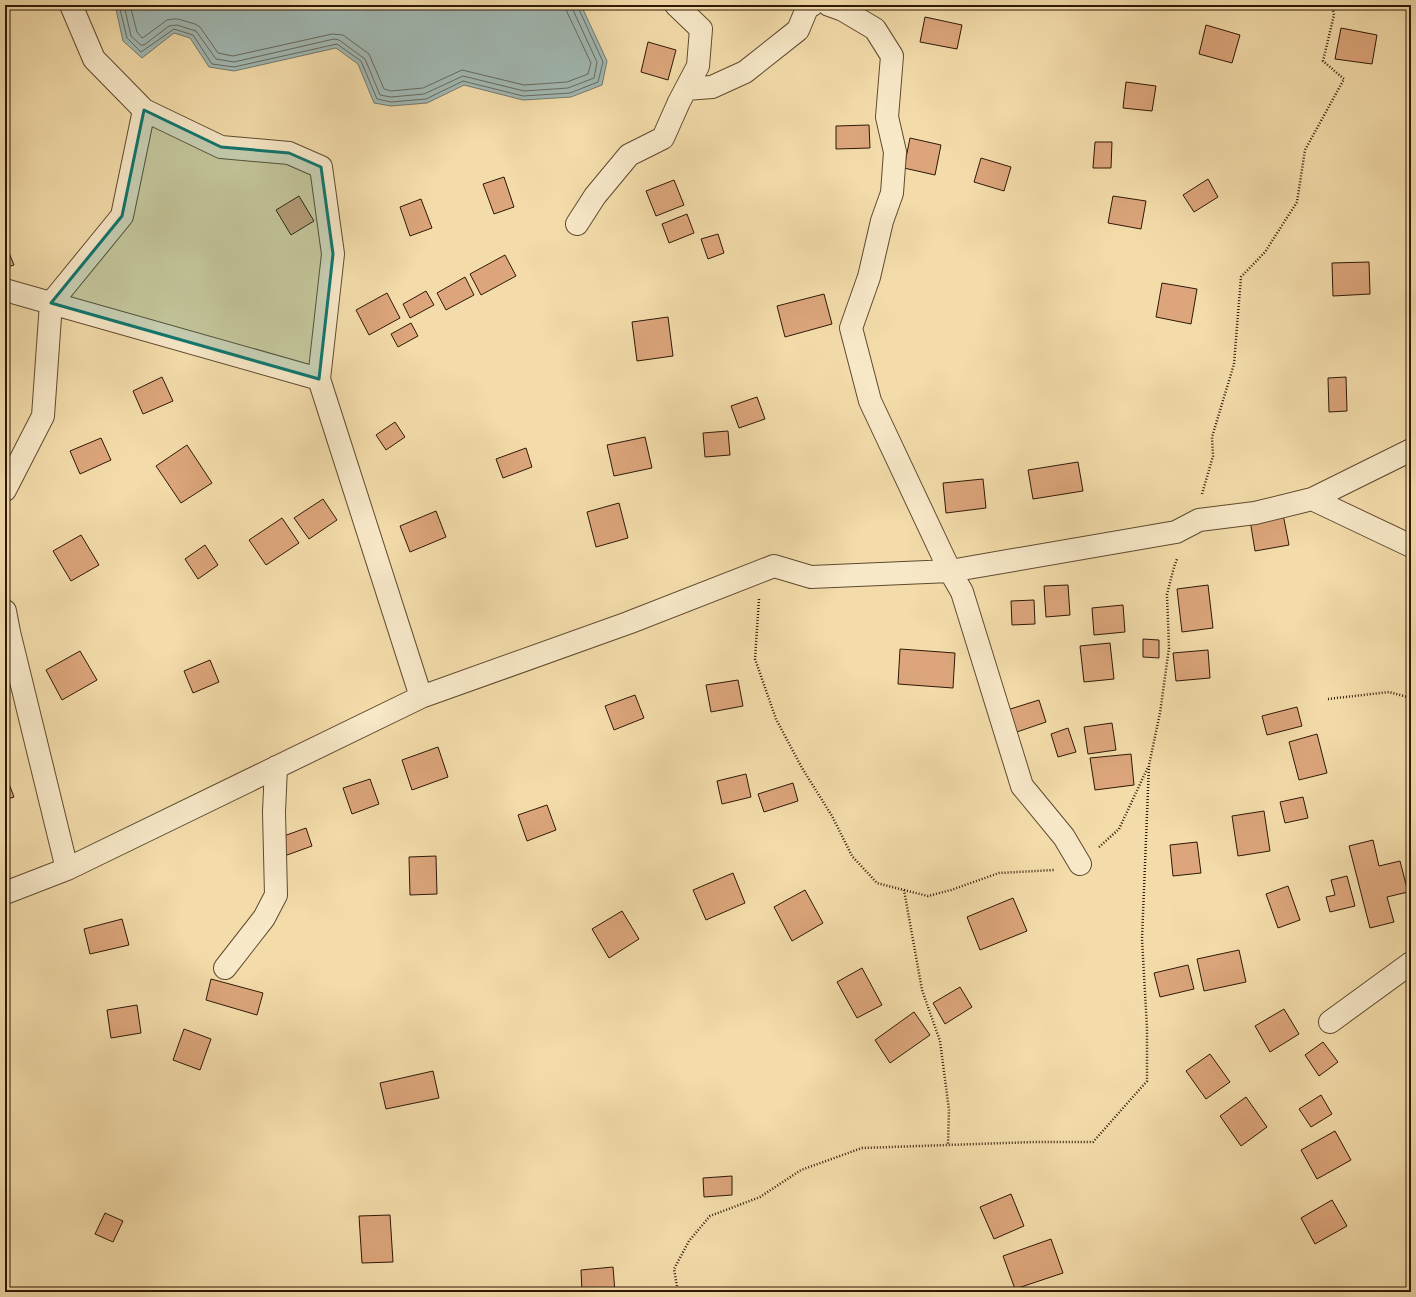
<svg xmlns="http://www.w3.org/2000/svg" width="1416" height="1297" viewBox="0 0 1416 1297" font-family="'IM FELL English',serif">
	<rect width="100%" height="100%" fill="#f3dcaa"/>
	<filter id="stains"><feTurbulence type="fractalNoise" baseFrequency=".005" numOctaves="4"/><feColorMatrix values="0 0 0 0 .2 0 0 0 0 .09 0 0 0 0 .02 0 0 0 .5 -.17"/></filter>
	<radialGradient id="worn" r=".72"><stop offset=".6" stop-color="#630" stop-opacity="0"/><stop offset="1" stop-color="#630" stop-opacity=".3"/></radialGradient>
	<!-- water -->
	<path fill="#a1b9b4" stroke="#73796e" d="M115 5H581L607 61 602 85 571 97 523 100 464 85 427 103 391 106 374 103 358 64 336 48 234 71 209 67 190 38 174 33 142 58 123 41Z"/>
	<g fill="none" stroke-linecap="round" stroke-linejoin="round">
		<!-- shore -->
		<path stroke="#68695d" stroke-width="1" d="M119 5 127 38 141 52 174 29 193 35 212 64 234 67 337 44 361 61 377 99 391 102 426 99 463 81 523 96 570 93 598 82 603 62 577 5
			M124 5 131 36 141 45H144L169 26 177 25 196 31 216 59 234 62 334 39 339 40 365 59 380 95 391 97 424 94 463 76 524 91 568 88 594 78 597 62 573 10 572 5
			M130 5 137 32 142 38 144 37 167 20 173 19H178L195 24 200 27 218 53 233 56 332 34 343 35 369 54 384 89 391 91 423 88 462 70 524 85 567 82 588 74 591 63 567 12 566 5"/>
	</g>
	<!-- building -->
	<path fill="#dca57b" stroke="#2e1906" d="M925 17 962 25 957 49 920 42Z
		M1206 25 1240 35 1232 63 1199 54Z
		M1341 28 1377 35 1372 64 1335 59Z
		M648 42 676 50 668 80 641 72Z
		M1126 82 1156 86 1152 111 1123 108Z
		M869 125 870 148 836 149V126Z
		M910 138 941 145 935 175 904 168Z
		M1095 142H1112L1111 168H1093Z
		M981 158 1011 167 1004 191 974 182Z
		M504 177 514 207 494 214 483 184Z
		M1208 179 1218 197 1194 212 1183 195Z
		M674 180 684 205 656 216 646 191Z
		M299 196 314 221 291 235 276 210Z
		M1113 196 1146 201 1141 229 1108 223Z
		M421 199 432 228 410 236 400 207Z
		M687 214 694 233 669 243 662 224Z
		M718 234 724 253 708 259 701 239Z
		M5 243 14 265 5 268Z
		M505 255 516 276 481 295 470 274Z
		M1369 262 1370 294 1333 296 1332 263Z
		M465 277 474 295 446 310 437 293Z
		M1162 283 1197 289 1191 324 1156 317Z
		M426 291 434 305 410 318 403 304Z
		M387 293 400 318 369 335 356 310Z
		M824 294 832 324 785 337 777 306Z
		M668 317 673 356 637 361 632 322Z
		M411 323 418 336 398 347 391 334Z
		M162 377 173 401 143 414 133 391Z
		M1346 377 1347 411 1329 412 1328 378Z
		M757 397 765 419 739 428 731 406Z
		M395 422 405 437 386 450 376 435Z
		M728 431 730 455 705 457 703 433Z
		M645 437 652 468 614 476 607 445Z
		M101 438 111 460 80 474 70 451Z
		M187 445 212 483 181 503 156 466Z
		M526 448 532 467 503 478 496 459Z
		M1078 462 1083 491 1033 499 1028 470Z
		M983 479 986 508 946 513 943 483Z
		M323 499 337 520 309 539 294 518Z
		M619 503 628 538 596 547 587 512Z
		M436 511 446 537 410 552 400 526Z
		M1283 514 1289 545 1255 551 1250 520Z
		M282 518 299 543 266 565 249 540Z
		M81 535 99 565 71 581 53 551Z
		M205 545 218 565 198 579 185 559Z
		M1068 585 1070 615 1046 617 1044 586Z
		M1208 585 1213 628 1182 632 1177 589Z
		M1034 600 1035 624 1012 625 1011 601Z
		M1123 605 1125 632 1094 635 1092 608Z
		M1143 639 1159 640V658L1143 657Z
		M1110 643 1114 679 1084 682 1080 646Z
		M900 649 955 653 953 688 898 684Z
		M1208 650 1210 678 1176 681 1173 653Z
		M80 651 97 680 62 700 46 670Z
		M210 660 219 682 193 693 184 671Z
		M738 680 743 706 711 712 706 685Z
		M635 695 644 718 614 730 605 706Z
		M1039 700 1046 722 1011 734 1004 711Z
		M1297 707 1302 726 1267 735 1262 716Z
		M1112 723 1116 750 1088 754 1084 727Z
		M1068 728 1076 752 1058 757 1051 734Z
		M1317 734 1327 773 1299 780 1289 742Z
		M438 747 448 777 412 790 402 760Z
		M1131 754 1134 785 1095 790 1090 758Z
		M5 773 14 797 5 800Z
		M746 774 751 797 722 804 717 781Z
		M370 779 379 804 352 814 343 788Z
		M793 783 798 801 764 812 758 794Z
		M1303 797 1308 818 1285 823 1280 802Z
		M547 805 556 830 527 841 518 815Z
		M1264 811 1270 851 1238 856 1232 816Z
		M306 828 312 846 287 855 281 837Z
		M1373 840 1379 866 1400 861 1408 892 1387 897 1394 922 1370 928 1349 846Z
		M1197 842 1201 873 1173 876 1170 845Z
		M436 856 437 894 410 895 409 857Z
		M733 873 745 903 706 920 693 890Z
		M1347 876 1355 906 1330 912 1326 897 1335 895 1331 880Z
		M1288 886 1300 920 1278 928 1266 894Z
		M805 890 823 923 792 941 774 907Z
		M1013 898 1027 931 980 950 967 917Z
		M622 911 639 939 609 958 592 929Z
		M122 919 129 945 90 954 84 929Z
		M1239 950 1246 982 1204 991 1197 959Z
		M1188 965 1194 989 1160 997 1154 973Z
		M862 968 882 1005 857 1018 837 982Z
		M211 979 263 993 257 1015 206 1000Z
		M960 987 972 1007 945 1024 933 1003Z
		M137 1005 141 1033 111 1038 107 1010Z
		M1284 1009 1299 1034 1270 1052 1255 1026Z
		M914 1012 930 1035 890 1063 875 1040Z
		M184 1029 211 1039 200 1070 173 1060Z
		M1323 1042 1338 1062 1319 1076 1305 1055Z
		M1210 1054 1230 1082 1206 1099 1186 1071Z
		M433 1071 439 1098 386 1109 380 1083Z
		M1321 1095 1332 1114 1311 1127 1299 1109Z
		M1246 1097 1267 1127 1241 1146 1220 1116Z
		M1335 1131 1351 1160 1317 1179 1301 1150Z
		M732 1176V1195L704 1197 703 1178Z
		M1011 1194 1024 1226 994 1239 980 1207Z
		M1332 1200 1347 1226 1315 1244 1301 1218Z
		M105 1213 123 1221 113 1242 95 1234Z
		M390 1215 393 1262 362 1263 359 1216Z
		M1051 1239 1063 1273 1015 1289 1003 1256Z
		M613 1267 615 1292H582L581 1270Z"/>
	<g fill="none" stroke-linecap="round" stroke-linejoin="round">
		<defs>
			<path id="street" d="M71 5 94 59 144 110 221 147 289 153 321 167 333 254 319 379 421 697
				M829 5 843 10 875 29 892 56 887 117 895 152 892 193 882 221 869 277 851 328 870 401 950 571 962 592 1022 786 1064 837 1080 864
				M686 89 712 87 745 72 798 30 808 6 812 5
				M577 224 595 196 629 155 663 138 679 102 698 66 701 29 676 5
				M5 290 319 379
				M5 490 43 416 51 303 122 216 144 110
				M1312 499 1411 546
				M5 611 9 632 67 869
				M5 893 67 869 421 697 628 623 774 566 811 577 950 571 1176 532 1199 520 1255 513 1312 499 1411 450
				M225 968 264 918 276 895 274 812 276 767
				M1330 1022 1411 963"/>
		</defs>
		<!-- street casing -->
		<use href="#street" stroke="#5f4a2f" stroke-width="24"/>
		<!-- path -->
		<path stroke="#2e1906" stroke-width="2.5" stroke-dasharray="1 2" stroke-linecap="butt" d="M1202 494 1213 456 1212 437 1234 364 1241 277 1265 252 1297 202 1305 150 1344 79 1323 61 1334 15 1332 5
			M759 599 755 659 776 719 802 768 832 816 852 856 877 883 904 890 922 990 940 1041 949 1110 948 1144
			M1328 699 1389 692 1411 698
			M1099 847 1119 829 1148 767
			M904 890 928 896 951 890 999 873 1054 870
			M678 1292 674 1269 689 1241 710 1216 760 1197 801 1170 862 1148 1034 1142H1093L1147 1081V1028L1142 939 1149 765 1160 713 1169 648 1167 594 1174 567 1177 559"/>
		<!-- street -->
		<use href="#street" stroke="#f7e8c8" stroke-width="22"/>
	</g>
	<!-- marked area -->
	<path fill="#0f766e" fill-opacity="0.2" stroke="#0f766e" stroke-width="3" stroke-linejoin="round" d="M144 110 221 147 289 153 321 167 333 254 319 379 51 303 122 216Z"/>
	<!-- margin -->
	<rect width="1416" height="1297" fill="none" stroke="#f3dcaa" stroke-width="20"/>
	<rect x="6" y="6" width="1404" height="1285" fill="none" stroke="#2e1906" stroke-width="2"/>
	<rect x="10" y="10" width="1396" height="1277" fill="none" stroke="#2e1906"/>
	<rect width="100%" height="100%" filter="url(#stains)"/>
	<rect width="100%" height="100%" fill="url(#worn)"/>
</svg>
